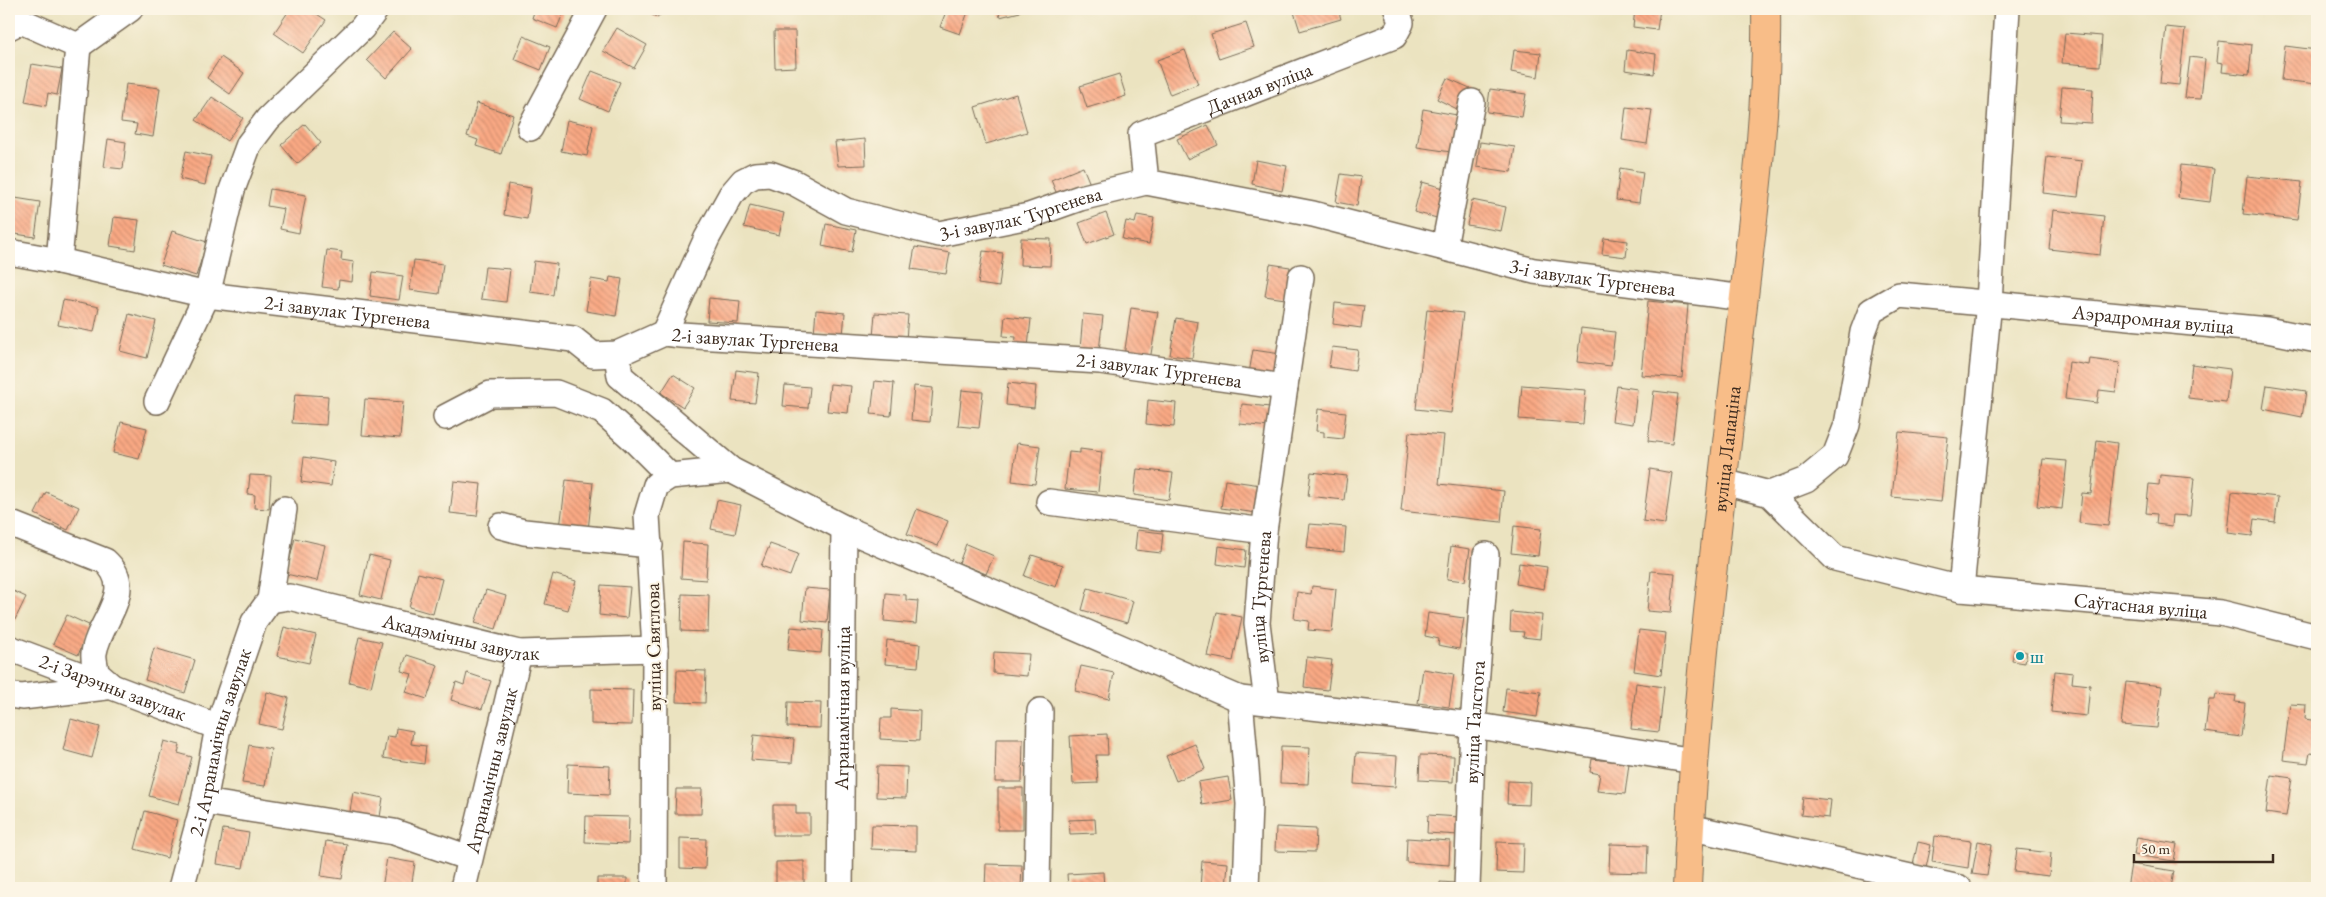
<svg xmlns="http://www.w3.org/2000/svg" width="2326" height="897" viewBox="0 0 2326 897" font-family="'EB Garamond',serif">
	<defs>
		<pattern id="building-back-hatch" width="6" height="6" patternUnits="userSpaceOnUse" patternTransform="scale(1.25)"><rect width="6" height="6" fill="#faa984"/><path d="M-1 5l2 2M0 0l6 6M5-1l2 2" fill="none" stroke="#cc8a6b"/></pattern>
	</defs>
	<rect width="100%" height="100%" fill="#fcf5e5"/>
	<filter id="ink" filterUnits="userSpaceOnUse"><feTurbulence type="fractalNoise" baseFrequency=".02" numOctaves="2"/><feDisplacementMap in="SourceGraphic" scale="10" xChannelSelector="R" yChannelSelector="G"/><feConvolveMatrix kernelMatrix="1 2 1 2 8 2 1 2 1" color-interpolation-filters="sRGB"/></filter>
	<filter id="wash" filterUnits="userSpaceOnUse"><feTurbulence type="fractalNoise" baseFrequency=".0096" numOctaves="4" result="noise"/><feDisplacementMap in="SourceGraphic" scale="20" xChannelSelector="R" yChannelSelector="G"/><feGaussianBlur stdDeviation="1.12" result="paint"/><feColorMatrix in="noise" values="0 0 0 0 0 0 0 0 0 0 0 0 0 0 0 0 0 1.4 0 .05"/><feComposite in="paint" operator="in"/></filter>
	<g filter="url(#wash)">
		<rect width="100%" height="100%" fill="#ebe3c0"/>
		<g id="blocks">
			<!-- building -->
			<path fill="url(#building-back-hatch)" d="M290 9H309L326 20 303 53 274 33Z
				M535 9H565L557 28 532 18Z
				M641 9H664L658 18Z
				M947 9H969L960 34 940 27Z
				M998 9H1019L1020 12 1000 17Z
				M1293 9H1338L1341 19 1300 31Z
				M1635 9H1660L1657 30 1633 27Z
				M1246 23 1254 47 1219 59 1211 34Z
				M2166 27 2185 29 2179 85 2160 83Z
				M617 28 647 45 634 68 603 51Z
				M774 31H795L796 67 775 68Z
				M393 32 412 49 386 78 367 60Z
				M2065 33 2102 36 2100 66 2062 63Z
				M523 36 550 47 541 70 514 59Z
				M2219 41 2252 45 2249 75 2222 72 2223 63 2217 62Z
				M2285 46 2317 50V84L2281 80Z
				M1185 50 1198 84 1170 95 1157 60Z
				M1514 50 1541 53 1538 77 1511 72Z
				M1627 50 1656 54 1654 74 1625 70Z
				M221 57 244 73 230 94 207 78Z
				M2190 57 2205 59 2201 99 2185 98Z
				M32 64 62 69 57 95 48 93 46 106 25 102Z
				M592 71 620 82 608 111 580 99Z
				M1119 74 1126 96 1087 108 1080 86Z
				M1447 78 1470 88 1459 110 1437 99Z
				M126 84 160 88 153 137 135 134 137 124 121 122Z
				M2062 87 2093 89 2091 123 2059 121Z
				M1490 89 1526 94 1522 117 1487 112Z
				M1016 94 1027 132 986 144 975 107Z
				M212 97 243 118 227 141 196 120Z
				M477 103 513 115 501 154 476 146 478 140 467 136Z
				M1626 107 1652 110 1647 144 1622 140Z
				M1423 109 1457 115 1451 152 1417 147Z
				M567 120 593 126 587 156 561 151Z
				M305 124 321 143 297 164 281 145Z
				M1208 125 1218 145 1187 159 1177 139Z
				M108 139 126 142 123 169 104 167Z
				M865 139 866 165 838 166 835 142Z
				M1480 142 1515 147 1511 172 1477 167Z
				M186 151 211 156 205 185 180 179Z
				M2047 157 2082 161 2078 197 2043 193Z
				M1256 160 1287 166 1282 191 1252 184Z
				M2181 165 2214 169 2210 202 2178 198Z
				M1083 167 1090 184 1058 197 1051 180Z
				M1620 168 1643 172 1639 203 1616 200Z
				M1341 174 1361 177 1357 206 1336 202Z
				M2247 176 2302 182 2297 220 2243 214Z
				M1422 182 1444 188 1437 218 1414 212Z
				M508 184 531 188 527 219 504 215Z
				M270 189 306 195 299 233 280 229 284 209 267 206Z
				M9 197 40 202 35 237 9 233Z
				M1472 200 1506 207 1501 231 1467 225Z
				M750 205 784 213 779 235 744 227Z
				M2053 210 2104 216 2100 255 2049 249Z
				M1106 213 1114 234 1087 244 1079 223Z
				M1137 215 1154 218 1149 244 1122 239 1126 221 1135 223Z
				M114 217 139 220 135 250 110 246Z
				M826 224 856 230 852 252 822 246Z
				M172 231 207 242 196 276 161 265Z
				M1021 238 1051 239 1050 266 1020 265Z
				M1604 238 1628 241 1626 257 1602 254Z
				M915 247 950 253 946 274 911 269Z
				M327 250 342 252 341 260 354 262 352 282 339 280 338 289 322 287Z
				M983 251 1003 253 999 287 978 284Z
				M414 260 443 264 439 294 410 290Z
				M534 261 557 264 553 295 530 292Z
				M1270 264 1290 267 1285 299 1265 296Z
				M485 267 510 269 506 302 481 299Z
				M373 272 403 276 399 300 370 296Z
				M610 277 622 279 616 316 586 311 591 279 609 282Z
				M709 298 740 301 738 323 707 321Z
				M63 300 99 307 94 332 58 325Z
				M1648 301 1688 305 1682 378 1641 375Z
				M1335 303 1364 306 1361 328 1333 324Z
				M1131 308 1158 312 1150 360 1124 356Z
				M1427 309 1463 313 1451 413 1416 409Z
				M816 310 845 313 843 335 814 333Z
				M875 313 908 315 906 340 873 337Z
				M129 314 156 321 147 358 120 351Z
				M1083 314 1103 316 1099 351 1080 350Z
				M1005 316 1031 319 1028 347 1015 346 1016 337 1003 336Z
				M1176 318 1198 322 1192 358 1170 355Z
				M1581 328 1615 332 1611 366 1577 362Z
				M1332 347 1358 350 1355 371 1329 367Z
				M1253 350 1281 354 1277 378 1249 373Z
				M2090 359 2120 363 2116 392 2099 390 2097 403 2065 399 2069 362 2089 365Z
				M2192 364 2230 369 2226 402 2188 398Z
				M736 370 759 373 755 403 732 401Z
				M673 374 695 388 683 407 661 393Z
				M875 381 894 383 891 416 871 414Z
				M1008 383 1036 386 1034 408 1006 405Z
				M830 384 851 386 848 413 827 411Z
				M785 385 810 387 808 408 783 406Z
				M1522 385 1586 390 1583 424 1519 419Z
				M2267 385 2306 391 2302 417 2263 409Z
				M914 386 933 388 930 422 911 420Z
				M1617 386 1637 389 1633 424 1612 421Z
				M962 390 983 392 979 428 958 426Z
				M1654 391 1678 394 1672 444 1648 441Z
				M295 394 328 396 326 425 292 423Z
				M365 399 403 402 400 438 362 435Z
				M1148 400 1176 403 1174 427 1146 424Z
				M1242 404 1270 407 1269 427 1240 424Z
				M1318 409 1346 412 1343 439 1324 437V432L1316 431Z
				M121 422 147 428 139 459 113 453Z
				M1409 432 1444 435 1439 484 1504 491 1501 522 1401 511Z
				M1899 432 1948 437 1941 502 1892 497Z
				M2097 440 2117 443 2108 526 2079 523 2082 493 2091 494Z
				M1017 443 1040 446 1035 484 1012 481Z
				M1080 449 1102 452 1098 492 1065 489 1069 452 1080 453Z
				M304 457 334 462 331 486 301 482Z
				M2043 459 2067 461 2062 509 2037 506Z
				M1137 469 1173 473 1169 500 1134 495Z
				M1650 469 1672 473 1665 524 1643 521Z
				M1311 472 1347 476 1344 500 1308 496Z
				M250 475 271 476 269 509 254 508 255 495 248 494Z
				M2160 475 2194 478 2190 516 2173 515 2172 526 2156 524 2157 514 2146 513 2149 484 2159 485Z
				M566 480 593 483 588 531 560 528Z
				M1225 480 1261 485 1257 513 1221 508Z
				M454 481 481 484 477 516 450 513Z
				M46 492 79 507 68 530 35 514Z
				M2232 492 2278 497 2275 522 2254 519 2252 536 2228 533Z
				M717 500 741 505 735 534 711 529Z
				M917 509 948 521 938 546 907 534Z
				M1310 524 1346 527 1344 552 1307 548Z
				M1514 526 1541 529 1538 556 1511 553Z
				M1137 530 1163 533 1161 553 1135 550Z
				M295 538 325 545 317 581 286 574Z
				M683 542 708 544 706 580 681 578Z
				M770 544 798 554 790 576 761 566Z
				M966 544 994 556 986 574 959 563Z
				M1219 546 1246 550 1244 568 1217 564Z
				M1451 546 1470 549 1465 581 1447 579Z
				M369 555 390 560 381 600 360 595Z
				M1032 555 1063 565 1056 587 1024 576Z
				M1519 563 1547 567 1544 589 1516 584Z
				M1651 571 1675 573 1671 613 1647 611Z
				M418 573 442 579 433 614 409 607Z
				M553 574 576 581 568 610 545 604Z
				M601 585 630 587 627 618 599 615Z
				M1312 586 1336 589 1332 632 1308 630 1309 621 1294 619 1297 592 1311 594Z
				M805 588 830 590 827 623 802 620Z
				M1088 588 1133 601 1127 623 1082 610Z
				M9 589 26 597 12 626 9 625Z
				M486 590 506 596 496 629 475 623Z
				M886 593 906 595V600L918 601 916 624 884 621Z
				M682 594 709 595 708 632 681 631Z
				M1217 612 1242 617 1233 661 1207 656Z
				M1511 612 1542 615 1540 639 1523 637 1524 632 1510 631Z
				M1428 613 1464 618 1459 649 1438 645 1439 639 1425 636Z
				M67 615 91 626 78 655 53 644Z
				M284 627 316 635 309 663 277 656Z
				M791 627 823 630 821 653 788 650Z
				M1639 630 1666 633 1661 675 1634 671Z
				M359 637 382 642 371 687 349 682Z
				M887 640 920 644 918 667 885 664Z
				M154 648 195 660 185 693 145 680Z
				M2014 650 2027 652 2025 663 2012 661Z
				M994 652 1029 654 1027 676 993 673Z
				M407 655 438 665 427 699 406 692 412 674 401 671Z
				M1307 657 1332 660 1328 690 1304 687Z
				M1081 666 1114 673 1109 699 1075 691Z
				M1423 669 1454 674 1449 707 1418 703Z
				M677 670 706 671 705 703 676 702Z
				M2055 671 2073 673 2072 683 2090 685 2087 716 2051 712Z
				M467 673 491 681 482 709 451 700 456 682 464 685Z
				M2126 682 2162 686 2157 728 2121 725Z
				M1636 683 1664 687 1659 732 1631 729Z
				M1506 688 1541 692 1537 717 1503 712Z
				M591 689 633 690 632 725 591 724Z
				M267 692 289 698 282 729 259 724Z
				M2216 694 2236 696 2235 702 2245 703 2241 737 2205 732 2209 700H2215Z
				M788 702 821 703 820 728 787 727Z
				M2290 704 2306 705 2305 719 2317 721V754L2310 753 2308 763 2283 760Z
				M891 709 920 711 919 741 880 739 881 718H891Z
				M71 719 100 727 92 758 63 750Z
				M396 728 413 731 411 744 426 746 424 764 383 758 387 736 395 737Z
				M1107 734 1108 755H1096L1098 783 1073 784 1070 736Z
				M754 735 794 739 792 763 751 760Z
				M996 739H1023L1022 782H995Z
				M164 741 180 745 178 753 192 757 179 804 149 796Z
				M1195 744 1205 769 1176 781 1166 756Z
				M249 745 271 749 265 786 242 783Z
				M1281 746 1310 747 1308 784 1280 783Z
				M1356 753 1397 756 1395 787 1354 784Z
				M1420 755 1454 756 1453 782 1419 780Z
				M1592 759 1629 763 1625 794 1597 791 1600 774 1590 772Z
				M568 764 610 766 609 795 567 793Z
				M877 766 907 767 906 798 876 797Z
				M2271 775 2292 778 2286 816 2266 813Z
				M1228 777 1232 800 1202 805 1198 782Z
				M1508 781 1530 782 1529 805 1507 804Z
				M998 788H1023V830H998Z
				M676 789H702L701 814H675Z
				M353 792 383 798 379 823 349 818Z
				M1803 797 1831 800 1829 818 1801 815Z
				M773 805H796V814H810V835H773Z
				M145 811 177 820 167 858 135 849Z
				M1428 815 1460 817 1459 835 1427 833Z
				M586 816 629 817 628 844 585 842Z
				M1095 819 1096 833 1070 834 1069 820Z
				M872 825 916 826V851L871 849Z
				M1276 827 1316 829 1315 852 1275 851Z
				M223 829 249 833 243 868 217 864Z
				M1935 836 1971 841 1968 868 1932 862Z
				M2137 837 2177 844 2174 861 2134 855Z
				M680 838 706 839 705 869 680 868Z
				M1407 838 1450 841 1449 865 1406 862Z
				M326 841 347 844 342 879 321 876Z
				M1978 841 1992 844 1987 876 1972 874Z
				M1497 842 1524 843 1523 873 1496 872Z
				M1918 842 1931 845 1926 868 1913 865Z
				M1610 844 1648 845 1647 873 1609 872Z
				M2017 849 2051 853 2049 876 2014 872Z
				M387 858 415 863 411 888H382Z
				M804 861V883L776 884V862Z
				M1202 861 1228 863 1226 888H1200Z
				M986 864 1022 865 1021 888H985Z
				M2131 864 2174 871 2171 888H2127Z
				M1103 872 1104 888H1068L1067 874Z
				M597 878H627V888H597Z
				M1440 882 1456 883V888H1440Z"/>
		</g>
	</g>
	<g filter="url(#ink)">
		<use href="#blocks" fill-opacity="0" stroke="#796b57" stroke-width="1"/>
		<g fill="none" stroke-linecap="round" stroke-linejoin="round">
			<defs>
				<g id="minor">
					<path d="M9 27 21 21 78 46 59 261"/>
					<path d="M78 46 130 9"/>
					<path d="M530 128 594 9"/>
					<path id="s1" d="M1146 182 1141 134 1394 36 1401 23 1397 9"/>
					<path d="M1444 247 1472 102"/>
					<path id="s2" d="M9 252 59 261 207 295 573 339 593 355 617 354 664 333 681 335 1100 361 1285 387"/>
					<path id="s3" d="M664 333 707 238 731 195 743 181 755 175 770 174 795 183 846 211 939 234 1029 216 1080 198 1146 182 1313 214 1534 271 1744 298"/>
					<path d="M617 354 620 376 731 470 844 528 1240 699"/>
					<path d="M157 401 207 295 232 190 249 144 268 119 362 28 376 9"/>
					<path d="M446 417 490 394 556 393 602 411 632 438 670 476"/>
					<path id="s4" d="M1723 482 1770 494 1835 558 1961 589 2221 613 2317 637"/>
					<path id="s5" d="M1770 494 1806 480 1835 456 1847 425 1863 332 1871 311 1899 295 2267 330 2317 340"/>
					<path d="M1049 502 1264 531"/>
					<path d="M9 523 105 561C138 590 98 622 94 653 93 659 96 667 96 673L111 686"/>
					<path d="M501 526 524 532 650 545"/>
					<path d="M1961 589 1989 302 2007 9"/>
					<path id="s6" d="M270 600 289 597 519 653 655 649"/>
					<path id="s7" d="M9 648 218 727"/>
					<path d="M9 695 22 697 106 687"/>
					<path d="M1267 702 1473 725 1694 761"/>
					<path d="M204 802 394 832 469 858"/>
					<path d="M1689 827 1959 888"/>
					<path id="s8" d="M181 888 204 802 218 727 254 622 270 600 284 509"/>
					<path id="s9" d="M463 888 519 653"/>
					<path d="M654 888 655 649 647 515 656 485 670 476 731 470"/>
					<path id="s10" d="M840 888 844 528"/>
					<path d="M1037 888 1040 711"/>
					<path id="s11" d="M1246 888 1249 804 1240 699 1267 702 1257 623 1264 531 1301 277"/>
					<path id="s12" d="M1467 888 1473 725 1486 555"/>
				</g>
				<g id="major">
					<path id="s13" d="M1687 888C1694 702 1719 516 1740 331 1752 224 1768 117 1766 9"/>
				</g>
			</defs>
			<!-- minor casing -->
			<use href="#minor" stroke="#796b57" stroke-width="28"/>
			<!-- major casing -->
			<use href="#major" stroke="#796b57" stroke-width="30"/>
			<!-- minor -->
			<use href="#minor" stroke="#fff" stroke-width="25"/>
			<!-- major -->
			<use href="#major" stroke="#f8bd88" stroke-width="28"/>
		</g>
	</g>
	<!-- markers -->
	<circle fill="#0f9aa8" stroke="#fcf5e5" stroke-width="2" cx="2020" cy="656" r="5"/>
	<g text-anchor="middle" stroke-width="4" stroke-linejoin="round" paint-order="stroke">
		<!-- street labels -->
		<g font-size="20" fill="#3b2a1e" stroke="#fcf5e5">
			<text dy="7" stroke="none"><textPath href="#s1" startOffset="175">Дачная вуліца</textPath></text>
			<text dy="7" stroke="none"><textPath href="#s3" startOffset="465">3-і завулак Тургенева</textPath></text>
			<text dy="7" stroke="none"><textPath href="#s3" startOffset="1052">3-і завулак Тургенева</textPath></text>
			<text dy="7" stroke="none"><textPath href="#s2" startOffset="344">2-і завулак Тургенева</textPath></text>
			<text dy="7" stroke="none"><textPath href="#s5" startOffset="514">Аэрадромная вуліца</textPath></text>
			<text dy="7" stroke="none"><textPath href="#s2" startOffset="764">2-і завулак Тургенева</textPath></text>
			<text dy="7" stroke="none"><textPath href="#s2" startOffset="1169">2-і завулак Тургенева</textPath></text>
			<text dy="7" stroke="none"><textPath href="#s13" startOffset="441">вуліца Лапаціна</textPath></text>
			<text dy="7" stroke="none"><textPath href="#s11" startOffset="322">вуліца Тургенева</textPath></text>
			<text dy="7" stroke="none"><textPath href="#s4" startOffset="450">Саўгасная вуліца</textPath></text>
			<text dy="7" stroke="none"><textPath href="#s6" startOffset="196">Акадэмічны завулак</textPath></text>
			<text transform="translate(653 647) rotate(-91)" y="7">вуліца Святлова</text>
			<text dy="7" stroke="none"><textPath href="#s7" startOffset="111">2-і Зарэчны завулак</textPath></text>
			<text dy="7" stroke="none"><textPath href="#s10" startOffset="180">Агранамічная вуліца</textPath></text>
			<text dy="7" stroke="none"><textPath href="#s12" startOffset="166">вуліца Талстога</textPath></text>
			<text dy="7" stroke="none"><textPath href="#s8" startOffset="151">2-і Агранамічны завулак</textPath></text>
			<text dy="7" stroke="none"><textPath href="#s9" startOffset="121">Агранамічны завулак</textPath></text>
		</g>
		<!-- culture labels -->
		<g font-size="20" fill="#0d838f" stroke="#fcf5e5" text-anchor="start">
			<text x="2030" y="663">ш</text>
		</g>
	</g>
	<!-- margin -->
	<rect width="2326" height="897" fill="none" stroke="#fcf5e5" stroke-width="30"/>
	<!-- scale -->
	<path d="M2134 854v8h139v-8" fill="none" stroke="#3b2a1e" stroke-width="2.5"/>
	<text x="2141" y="854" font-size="15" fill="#3b2a1e" stroke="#fcf5e5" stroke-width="4" paint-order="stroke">50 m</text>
</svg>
